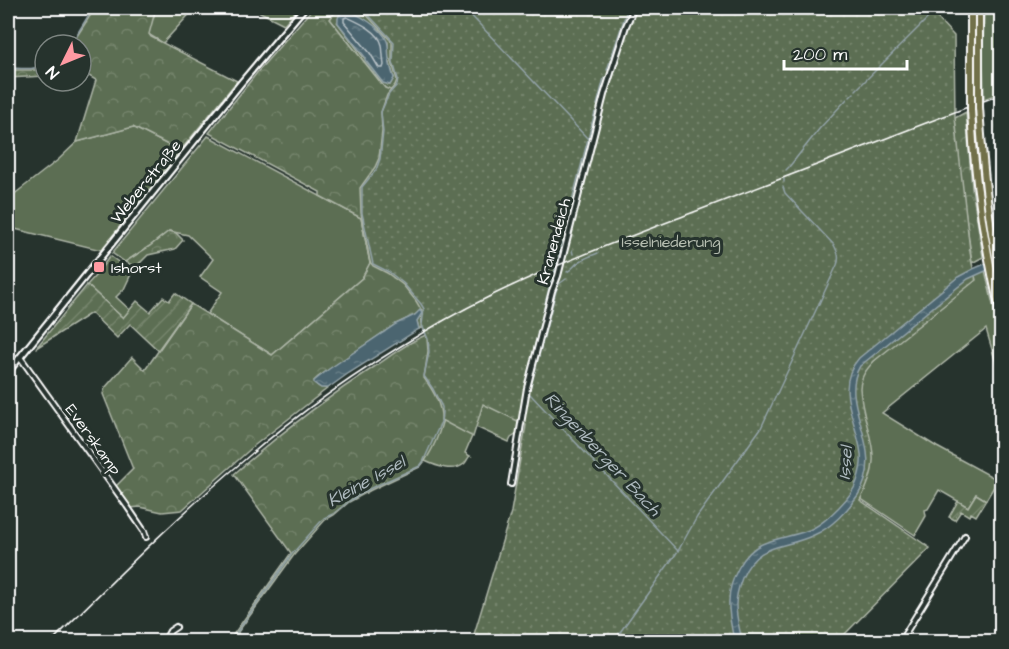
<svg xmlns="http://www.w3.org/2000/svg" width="1009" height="649" viewBox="0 0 1009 649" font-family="'Architects Daughter',sans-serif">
	<defs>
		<pattern id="forest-crowns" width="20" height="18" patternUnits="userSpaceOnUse" patternTransform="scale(1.5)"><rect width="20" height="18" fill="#5c6e52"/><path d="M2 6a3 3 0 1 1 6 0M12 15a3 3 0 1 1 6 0" fill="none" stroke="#74846c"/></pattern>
		<pattern id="park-dots" width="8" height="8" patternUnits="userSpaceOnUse" patternTransform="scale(1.5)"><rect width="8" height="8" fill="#5c6e52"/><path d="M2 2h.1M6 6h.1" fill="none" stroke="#74846c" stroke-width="1.8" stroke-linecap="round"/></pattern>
		<pattern id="garden-furrows" width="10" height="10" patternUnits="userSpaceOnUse" patternTransform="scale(1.5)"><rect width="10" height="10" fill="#5c6e52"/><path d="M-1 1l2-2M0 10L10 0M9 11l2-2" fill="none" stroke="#74846c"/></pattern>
		<pattern id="water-ripples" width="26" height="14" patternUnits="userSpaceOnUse" patternTransform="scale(1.5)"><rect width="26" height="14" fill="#4b6570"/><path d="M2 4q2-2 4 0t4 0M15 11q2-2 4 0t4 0" fill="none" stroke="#667c85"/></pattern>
	</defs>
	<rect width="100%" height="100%" fill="#26332d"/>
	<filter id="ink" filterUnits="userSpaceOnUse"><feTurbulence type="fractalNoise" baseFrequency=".0167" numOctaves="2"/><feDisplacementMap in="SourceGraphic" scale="12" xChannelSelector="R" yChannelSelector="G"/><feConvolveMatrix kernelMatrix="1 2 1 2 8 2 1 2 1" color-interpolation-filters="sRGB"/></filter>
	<g filter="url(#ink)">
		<!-- grass -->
		<path fill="#5c6e52" stroke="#aeb6a8" stroke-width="1.5" fill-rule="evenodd" d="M156 8H195L163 43 148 34Z
			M338 8H350L369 16 393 39 399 79 393 92 385 88 381 83 330 19ZM338 23 388 42V56L394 78 390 85H388L361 54Z
			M984 8H1001L1002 92 984 99 983 55Z
			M133 127 180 151 101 250 11 228 8 225V199L58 160 77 142Z
			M208 136 361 218 370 263 362 278 272 355 207 314 222 292 200 277 213 259 188 235 169 231 150 246 125 262 112 253Z
			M110 256 132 272 124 289 116 297 130 310 123 318 87 285 96 275Z
			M985 270 1001 340V380L986 329 882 413 937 447 998 480 986 500 976 494 968 507 939 490 928 509 925 510 926 516 915 535 857 496 854 378 975 275Z
			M426 376 517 418 519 423 517 434 511 438 509 442 476 427 465 453 470 456C469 456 465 464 464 464 453 473 436 466 425 461L442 422 444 412Z"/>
		<!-- forest -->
		<path fill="url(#forest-crowns)" stroke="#aeb6a8" stroke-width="1.5" d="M95 8H156L149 34 151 37 237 81 180 151 133 127 77 142 96 80 84 73H81V45H70L77 36Z
			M252 8H298L284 24Z
			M313 8H338L330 19 381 83 385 88 393 91 398 86 394 40 369 16 350 8H366L394 38 400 79 390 271 422 303 428 324 419 329 417 321 421 313 420 311 415 315 396 324 318 377 314 381C318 388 320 388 328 388L255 445 182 510 162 512 140 507 130 508 115 487 133 469 103 394 105 388 132 357 145 370 191 304 272 355 362 278 370 263 361 218 320 196V192L209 133 260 69Z
			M45 66V76L8 78V70H35Z
			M1000 103H1001V169L997 126Z
			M966 112 972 188 983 257 972 263 962 186 955 118Z
			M169 231 176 233 183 240 175 249 148 255 138 265H132L125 262 150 246Z
			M428 334 444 412C442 429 432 454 420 467L371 490 349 502 334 515 325 520 294 555 238 632 239 641 228 642 291 553 234 474C279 434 326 398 377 365 393 354 410 341 428 334Z"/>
		<!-- park -->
		<path fill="url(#park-dots)" stroke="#aeb6a8" stroke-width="1.5" d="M360 8H928L954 36 955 118 971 259 976 280 874 361C866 370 861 376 860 388 863 435 888 452 860 500L930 548 838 641H472L511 512 526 425 483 404 473 437 441 420C442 405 433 390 424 378L428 351 427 339 421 326 422 311 416 301 403 285 387 273 373 266 370 262 361 213 360 188 375 167 379 158 382 131 381 112 387 95 395 85 397 80 392 62V42Z"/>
		<!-- garden -->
		<path fill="url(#garden-furrows)" stroke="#aeb6a8" stroke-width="1.5" d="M87 285 123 318 137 301 150 312 163 297 169 301 175 293 191 304 158 350 130 324 117 338 91 313 36 348Z
			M976 494 986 500 976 516 971 513 969 516 961 511 955 520 949 517 958 501 968 507Z"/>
		<!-- water -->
		<path fill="url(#water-ripples)" stroke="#93a3a9" stroke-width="1.5" d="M345 10C358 13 382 28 387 41 389 46 388 53 389 59 390 66 392 72 394 78L390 85 383 83 365 60V57L338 23C337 17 340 12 345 10Z
			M1001 257V264L968 279 860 366C837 404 888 449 858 495 848 510 831 528 814 535 783 550 758 541 742 578 739 586 736 596 736 605 736 617 740 630 742 641L734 642C732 628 728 614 729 601 729 581 743 552 762 544 776 538 792 536 806 531 819 527 830 516 839 507 847 499 854 491 857 481 860 472 862 463 861 454 857 421 833 387 859 358L958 277 973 269Z
			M420 310 422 313 417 321 419 329 349 373 328 388H321L314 383V381L329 369 396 324 415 315Z"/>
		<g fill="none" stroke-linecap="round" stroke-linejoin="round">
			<!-- shore -->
			<path stroke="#b7c1c6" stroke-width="1.5" d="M347 17C358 22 379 31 382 45 383 52 383 59 384 65L383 68H379L370 53 344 22V18Z"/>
			<!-- stream -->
			<path stroke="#93a3a9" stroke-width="1.5" d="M464 8 588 139
				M68 45 76 36 93 8
				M8 68C20 68 34 71 45 64
				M607 70 627 10
				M856 90 938 8
				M850 97 854 93
				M597 105 604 78
				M786 170 789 167 820 128 847 99
				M784 182V179
				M568 216 595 112
				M572 250 573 254
				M567 272C573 269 574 265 579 262 584 258 591 256 598 253
				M531 386 556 291 559 284 566 279
				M526 389 525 385 550 284 556 267 565 225
				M529 393 678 551
				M230 642 292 554 324 518 333 514 349 501 371 488 420 466 423 462 441 422 442 413V407L433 389 424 376 429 352 428 339 422 325 424 309 421 304 403 283 389 272 373 264 362 213V187L376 170 380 159 383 132 381 112 389 94 397 85 398 79 393 62 394 42 362 8
				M429 642 434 633
				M613 642 678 551 697 517 761 428 837 265C840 257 838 253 834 245L785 193 783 187"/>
			<defs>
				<path id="minor" d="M20 357 127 506 144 531 146 537
					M511 484 527 388 552 291 558 276 604 95 626 26 634 8
					M164 642 170 631 176 627
					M900 642 965 536"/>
				<path id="secondary" d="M8 372 241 83 304 8"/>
				<path id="motorway" d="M979 101V8
					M971 104V8
					M979 107C983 166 988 226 1002 285
					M971 110C974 180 985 250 1002 319"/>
			</defs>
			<!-- minor casing -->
			<use href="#minor" stroke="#fff" stroke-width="8"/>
			<!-- secondary casing -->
			<use href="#secondary" stroke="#fff" stroke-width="9"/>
			<!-- motorway casing -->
			<use href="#motorway" stroke="#fff" stroke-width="10"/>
			<!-- minor -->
			<use href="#minor" stroke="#26332d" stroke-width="4"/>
			<!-- secondary -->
			<use href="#secondary" stroke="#26332d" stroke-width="4.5"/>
			<!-- motorway -->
			<use href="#motorway" stroke="#716f4a" stroke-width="6"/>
			<!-- rail -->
			<path stroke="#fff" stroke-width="1.5" d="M51 642C113 581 175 518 242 462 298 413 360 370 424 332 509 281 602 247 694 212 796 173 899 133 1002 94"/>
			<defs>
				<path id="motorway-bridge" d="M979 101V107
					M971 104V110"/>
			</defs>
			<!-- motorway-bridge casing -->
			<use href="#motorway-bridge" stroke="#fff" stroke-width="10" stroke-linecap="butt"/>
			<!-- motorway-bridge -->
			<use href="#motorway-bridge" stroke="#716f4a" stroke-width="6"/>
		</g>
	</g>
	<!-- markers -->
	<rect fill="#ff9aa2" stroke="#26332d" stroke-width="2" x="93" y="261" width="12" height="12" rx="3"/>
	<g text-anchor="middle" stroke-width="6" stroke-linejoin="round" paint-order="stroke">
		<!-- street labels -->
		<g font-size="16" fill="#fff" stroke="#26332d">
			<text transform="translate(145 181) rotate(-51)" y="6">Weberstraße</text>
			<text transform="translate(553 241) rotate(-75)" y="6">Kranendeich</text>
			<text transform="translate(94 439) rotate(54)" y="6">Everskamp</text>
		</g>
		<!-- park labels -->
		<g font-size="16" fill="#b6beb1" stroke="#26332d">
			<text x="671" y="247">Isselniederung</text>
		</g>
		<!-- poi labels -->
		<g font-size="16" fill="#fff" stroke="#26332d" text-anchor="start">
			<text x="111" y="273">Ishorst</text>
		</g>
		<!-- water labels -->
		<g font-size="18" font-style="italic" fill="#aebabf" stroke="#26332d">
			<text transform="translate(603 454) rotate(47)" y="6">Ringenberger Bach</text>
			<text transform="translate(845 463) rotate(-86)" y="6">Issel</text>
			<text transform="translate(366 481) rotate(-29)" y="6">Kleine Issel</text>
		</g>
	</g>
	<!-- margin -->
	<rect width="1009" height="649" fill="none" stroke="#26332d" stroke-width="30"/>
	<rect x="15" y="15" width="979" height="619" fill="none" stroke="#fff" stroke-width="2" filter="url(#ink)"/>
	<!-- north arrow -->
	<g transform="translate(63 63) rotate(227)"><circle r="28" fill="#26332d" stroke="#7d8581" stroke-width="1.5"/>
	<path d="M0-4.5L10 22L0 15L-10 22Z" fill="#ff9aa2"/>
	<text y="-9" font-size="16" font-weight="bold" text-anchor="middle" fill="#ffffff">N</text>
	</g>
	<!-- scale -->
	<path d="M784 60v9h123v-9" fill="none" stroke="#ffffff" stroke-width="3"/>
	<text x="793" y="60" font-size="18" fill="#ffffff" stroke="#26332d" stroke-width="4.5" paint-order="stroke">200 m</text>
</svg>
